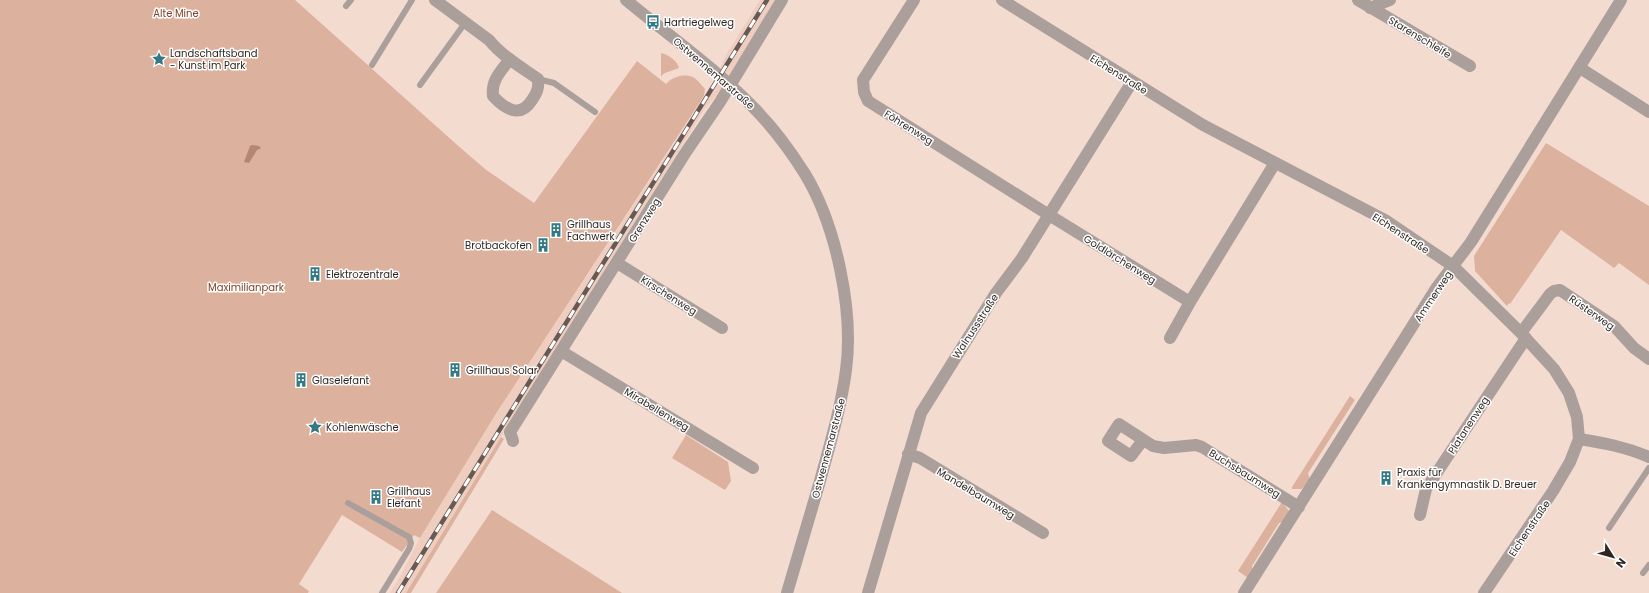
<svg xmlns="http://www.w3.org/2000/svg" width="1649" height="593" viewBox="0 0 1649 593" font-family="Poppins,sans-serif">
	<rect width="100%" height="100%" fill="#f4dbd0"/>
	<!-- built -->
	<path fill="#efcec0" d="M760 0H777L719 93 706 107 501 437 406 593H390L401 575 420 538 438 507 497 412 711 87 726 55Z"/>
	<!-- green -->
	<path fill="#dcb19e" d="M0 0H295L455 143 485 169 534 203 637 61 666 84C671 79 673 78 680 76 694 74 696 79 705 89L704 96 497 412 420 538 414 535 402 552 342 515 299 584 309 591 308 593H0Z
		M661 53C667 54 678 61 679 68L665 73 661 76Z
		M1546 143 1649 206V285L1619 263 1614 268 1561 230 1510 304 1509 303 1507 306 1475 271 1474 256Z
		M1350 396 1355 400 1308 473 1310 480 1302 489H1292V487Z
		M686 435 728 462 731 481 725 490 672 458Z
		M501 437 504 439 411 593H406Z
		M1282 502 1289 511 1288 514 1283 522 1279 523 1252 566 1253 572 1251 580 1238 571Z
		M492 510 622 593H436Z"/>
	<!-- water -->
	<path fill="#b38774" d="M252 145 259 146 261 148 257 150 249 163 244 162 250 146Z"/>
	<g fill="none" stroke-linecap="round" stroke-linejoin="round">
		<!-- service -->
		<path stroke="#aa9f9b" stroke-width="6" d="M346 6 351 0
			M372 65 412 0
			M538 79 554 83 595 112
			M420 85 465 23
			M348 503 409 537 411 543 409 549 382 593
			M1609 528 1649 468
			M1643 573 1649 565"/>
		<!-- minor -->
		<path stroke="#aa9f9b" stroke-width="12" d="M435 0 489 40C502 56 521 67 538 79 539 88 537 93 532 100 520 119 505 109 493 96 491 80 501 71 510 59
			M914 0 863 80 864 92 868 101 1049 215 1190 302 1275 163
			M1002 0 1203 125 1385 220 1453 266 1521 333 1554 369 1569 393 1577 417 1579 439 1570 462 1553 491 1484 593
			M1358 0 1470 66
			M1370 8 1390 0
			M1580 68 1649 112
			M617 263 722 328
			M1521 333 1550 294 1554 291 1560 290 1614 326 1634 348 1649 359
			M1170 338 1190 302
			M561 351 753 468
			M1579 439C1604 443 1626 447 1649 457
			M1143 440 1131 456 1108 441 1119 424 1153 446 1164 448 1196 445 1202 447 1299 507
			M513 441 510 432 684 155 720 102 782 0
			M908 454 920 458 1043 533
			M1420 515 1426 489 1526 338
			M868 593 921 413 996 293 1022 258 1132 82
			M1244 593 1437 287 1471 242 1621 0"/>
		<!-- tertiary -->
		<path stroke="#aa9f9b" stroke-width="12" d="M626 0C668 35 714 67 752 106 772 126 790 150 805 174 836 225 854 311 846 370 841 408 830 444 820 481 809 518 798 556 787 593"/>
		<defs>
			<path id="rail" d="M398 593 767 0"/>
		</defs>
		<!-- rail casing -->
		<use href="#rail" stroke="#675953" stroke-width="4.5"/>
		<!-- rail -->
		<use href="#rail" stroke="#fff" stroke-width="3" stroke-dasharray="9" stroke-linecap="butt"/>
	</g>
	<!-- icons -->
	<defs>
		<symbol id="bus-bare" viewBox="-9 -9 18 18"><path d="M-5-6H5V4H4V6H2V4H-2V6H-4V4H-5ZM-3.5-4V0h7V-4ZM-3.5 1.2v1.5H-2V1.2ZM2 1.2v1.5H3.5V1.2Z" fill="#327983" stroke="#fff" stroke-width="2.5" paint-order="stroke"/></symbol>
		<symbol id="sight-bare" viewBox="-9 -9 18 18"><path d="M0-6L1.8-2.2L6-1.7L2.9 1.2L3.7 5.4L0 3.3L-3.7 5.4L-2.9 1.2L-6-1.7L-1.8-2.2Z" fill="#327983" stroke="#fff" stroke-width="2.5" paint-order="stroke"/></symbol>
		<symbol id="building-bare" viewBox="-9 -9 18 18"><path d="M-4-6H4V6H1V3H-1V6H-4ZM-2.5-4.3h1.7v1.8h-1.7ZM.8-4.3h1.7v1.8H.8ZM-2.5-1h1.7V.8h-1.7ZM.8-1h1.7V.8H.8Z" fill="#327983" stroke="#fff" stroke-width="2.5" paint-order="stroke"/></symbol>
	</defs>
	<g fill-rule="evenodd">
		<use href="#bus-bare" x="643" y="12" width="20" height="20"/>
		<use href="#sight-bare" x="149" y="49" width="20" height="20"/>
		<use href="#building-bare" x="546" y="220" width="20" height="20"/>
		<use href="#building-bare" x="533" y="235" width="20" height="20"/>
		<use href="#building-bare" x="305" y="264" width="20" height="20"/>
		<use href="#building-bare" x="445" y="360" width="20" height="20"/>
		<use href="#building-bare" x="291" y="370" width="20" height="20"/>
		<use href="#sight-bare" x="305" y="417" width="20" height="20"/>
		<use href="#building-bare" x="1376" y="468" width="20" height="20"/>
		<use href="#building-bare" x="366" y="487" width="20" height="20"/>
	</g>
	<g text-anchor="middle" stroke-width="3" stroke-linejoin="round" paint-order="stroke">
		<!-- park labels -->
		<g font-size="10" fill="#7c4126" stroke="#fff">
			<text x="176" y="17">Alte Mine</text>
			<text x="246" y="291">Maximilianpark</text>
		</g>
		<!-- poi labels -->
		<g font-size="10" fill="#2f2622" stroke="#fff" text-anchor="start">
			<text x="664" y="26">Hartriegelweg</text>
			<text x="170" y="57">Landschaftsband<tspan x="170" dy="12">- Kunst im Park</tspan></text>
			<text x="567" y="228">Grillhaus<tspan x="567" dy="12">Fachwerk</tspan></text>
			<text x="532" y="249" text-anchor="end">Brotbackofen</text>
			<text x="326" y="278">Elektrozentrale</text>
			<text x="466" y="374">Grillhaus Solar</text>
			<text x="312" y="384">Glaselefant</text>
			<text x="326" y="431">Kohlenwäsche</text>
			<text x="1397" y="476">Praxis für<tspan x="1397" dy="12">Krankengymnastik D. Breuer</tspan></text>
			<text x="387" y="495">Grillhaus<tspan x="387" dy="12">Elefant</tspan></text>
		</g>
		<!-- street labels -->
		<g font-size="10" fill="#2f2622" stroke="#fff">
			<text transform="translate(1420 37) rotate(31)" y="4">Starenschleife</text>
			<text transform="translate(714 73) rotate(41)" y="4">Ostwennemarstraße</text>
			<text transform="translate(1119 74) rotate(32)" y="4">Eichenstraße</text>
			<text transform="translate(909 127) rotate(32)" y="4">Föhrenweg</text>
			<text transform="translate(644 220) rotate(-58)" y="4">Grenzweg</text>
			<text transform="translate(1401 233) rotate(33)" y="4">Eichenstraße</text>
			<text transform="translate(1120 259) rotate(32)" y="4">Goldlärchenweg</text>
			<text transform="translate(669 295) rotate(32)" y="4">Kirschenweg</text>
			<text transform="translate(1433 296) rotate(-56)" y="4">Ammerweg</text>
			<text transform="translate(1592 312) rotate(35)" y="4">Rüsterweg</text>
			<text transform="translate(975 326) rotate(-57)" y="4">Walnussstraße</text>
			<text transform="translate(657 409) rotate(31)" y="4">Mirabellenweg</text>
			<text transform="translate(1468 425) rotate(-57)" y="4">Platanenweg</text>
			<text transform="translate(828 448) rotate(-75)" y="4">Ostwennemarstraße</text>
			<text transform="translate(1245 473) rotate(32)" y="4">Buchsbaumweg</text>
			<text transform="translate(976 493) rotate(31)" y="4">Mandelbaumweg</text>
			<text transform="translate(1529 528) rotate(-56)" y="4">Eichenstraße</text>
		</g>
	</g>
	<!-- north arrow -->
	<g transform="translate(1613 557) rotate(127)" stroke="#ffffff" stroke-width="3" paint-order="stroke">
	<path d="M0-3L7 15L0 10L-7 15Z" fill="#2f2622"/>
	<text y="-6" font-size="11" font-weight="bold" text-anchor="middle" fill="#2f2622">N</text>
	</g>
</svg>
